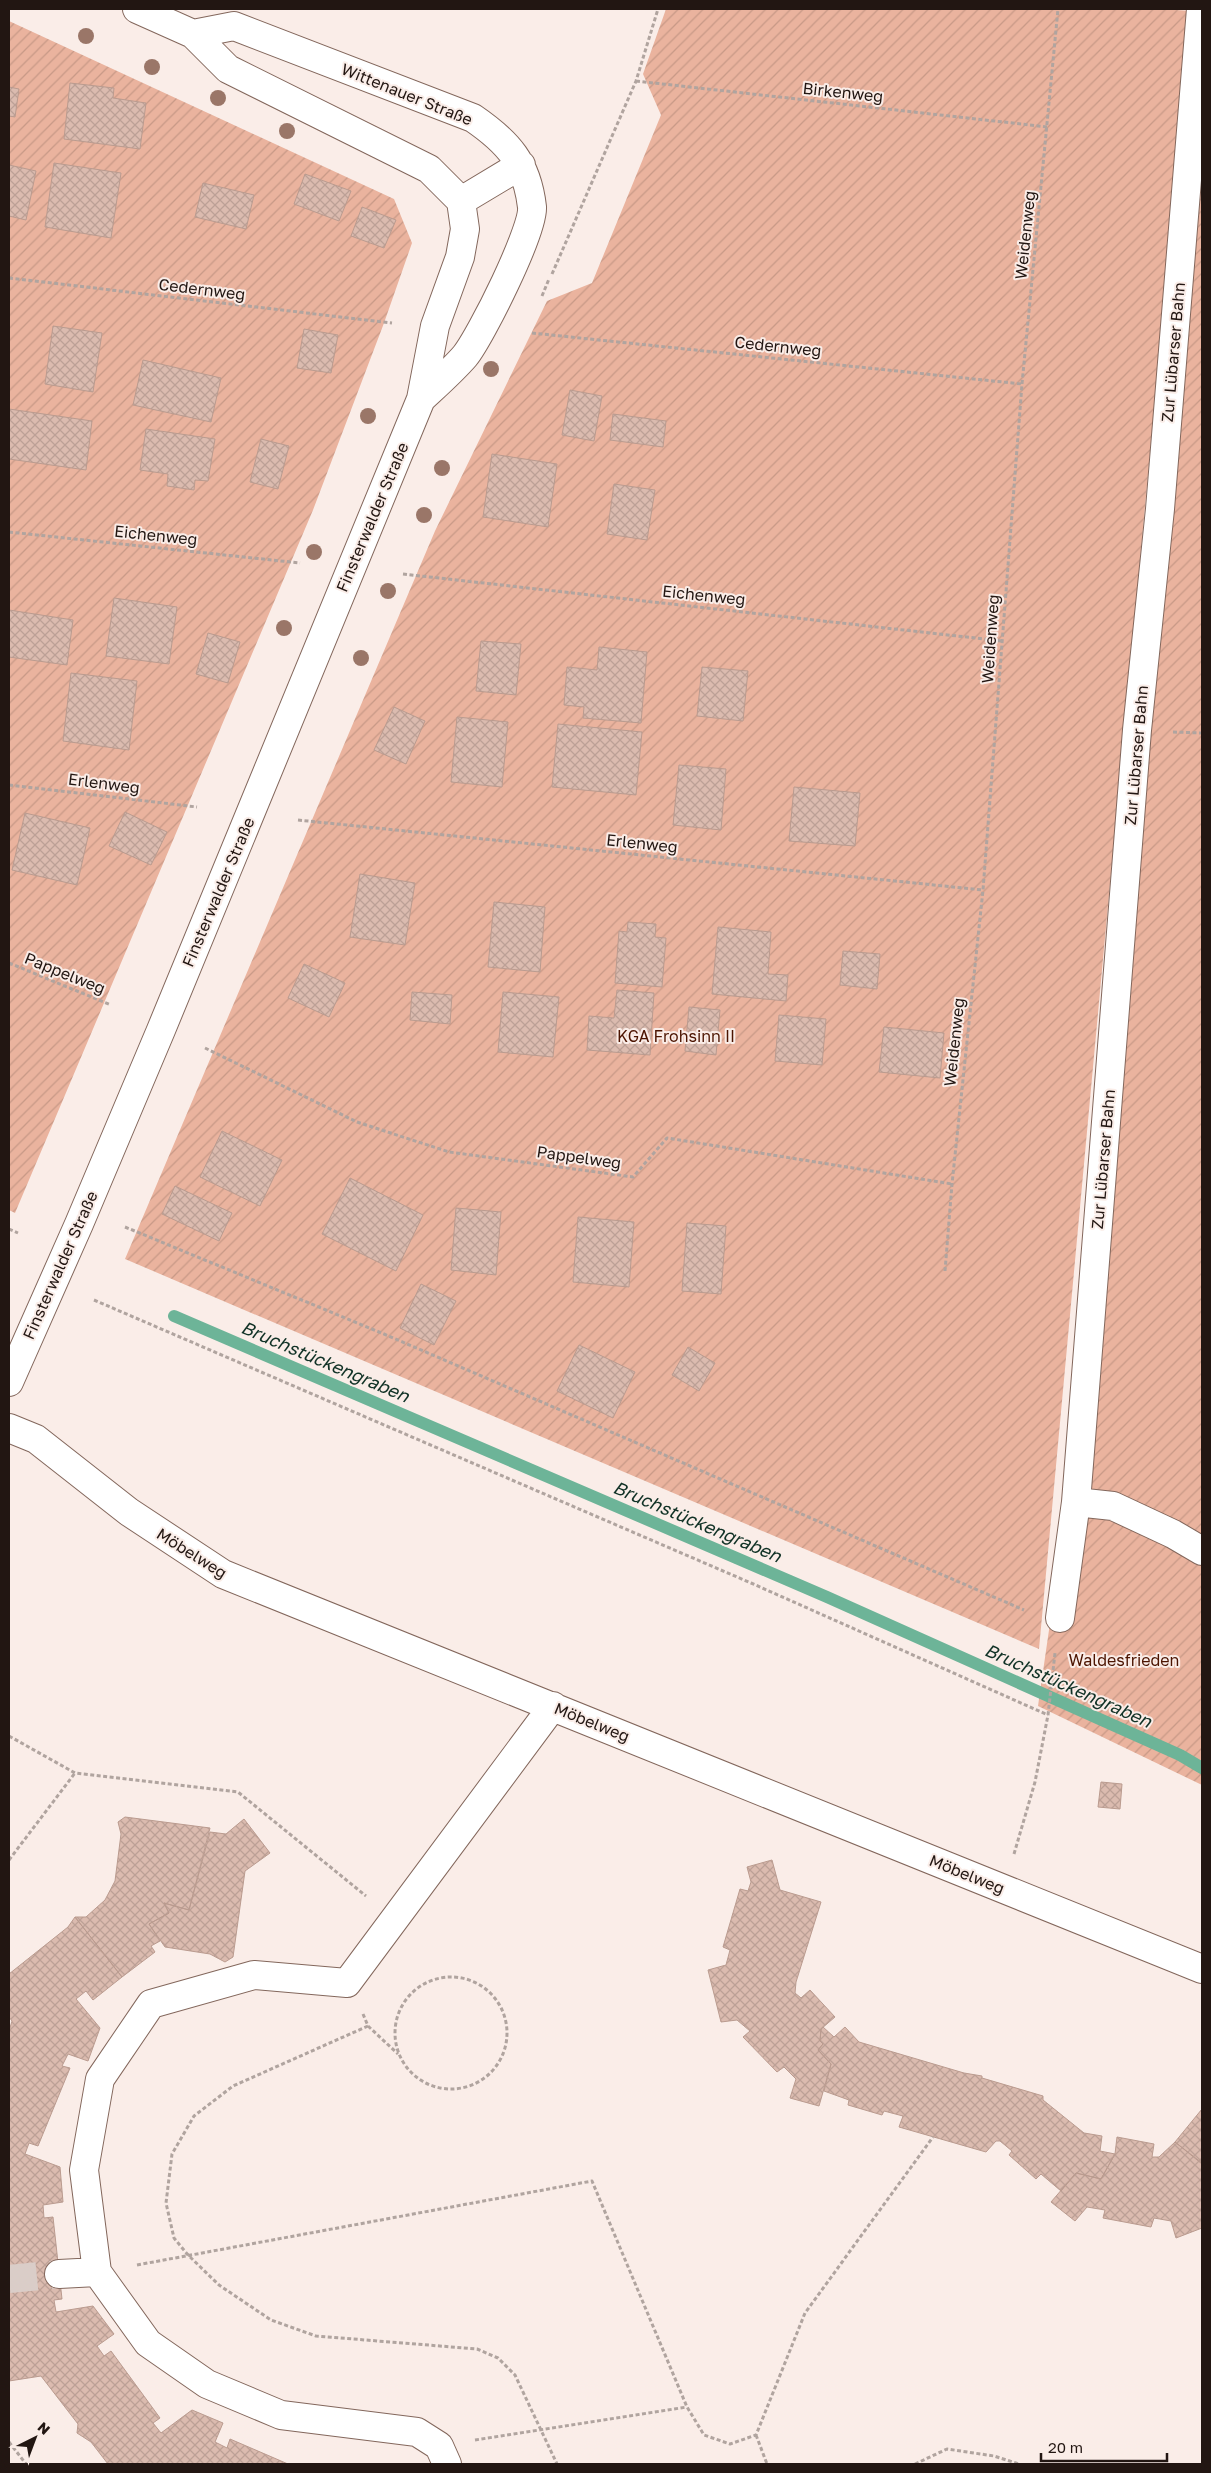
<svg xmlns="http://www.w3.org/2000/svg" width="1211" height="2473" viewBox="0 0 1211 2473" font-family="'Golos Text',sans-serif">
	<defs>
		<pattern id="garden-furrows" width="10" height="10" patternUnits="userSpaceOnUse" patternTransform="scale(1.25)"><rect width="10" height="10" fill="#eab39e"/><path d="M-1 1l2-2M0 10L10 0M9 11l2-2" fill="none" stroke="#c89987"/></pattern>
		<pattern id="building-cross-hatch" width="8" height="8" patternUnits="userSpaceOnUse" patternTransform="scale(1.25)"><rect width="8" height="8" fill="#dbbbaf"/><path d="M0 0l8 8M0 8l8-8" fill="none" stroke="#bca096"/></pattern>
	</defs>
	<rect width="100%" height="100%" fill="#faede8"/>
	<!-- garden -->
	<path fill="url(#garden-furrows)" d="M666 9H1162L1191 11 1039 1649 125 1259 435 531 547 301 592 283 661 115 643 74Z
		M9 21 394 199 412 243 384 323 313 510 15 1213 9 1210Z
		M1202 174V1785L1038 1706 1049 1630 1141 824Z"/>
	<g fill="none" stroke-linecap="round" stroke-linejoin="round">
		<!-- stream -->
		<path stroke="#6db498" stroke-width="12" d="M174 1316 827 1597 1180 1755 1202 1768"/>
	</g>
	<!-- building -->
	<path fill="url(#building-cross-hatch)" stroke="#ba9b8f" d="M70 83 114 88 113 98 146 103 140 149 64 139Z
		M9 87 19 89 15 117 9 116Z
		M54 163 121 173 111 238 45 227Z
		M9 165 36 171 26 220 9 216Z
		M305 174 351 191 339 221 294 204Z
		M203 183 254 195 246 229 195 217Z
		M362 207 396 220 384 248 351 236Z
		M53 326 102 333 93 392 45 384Z
		M304 329 338 335 331 373 297 368Z
		M143 360 221 378 211 422 133 405Z
		M570 390 602 396 594 441 562 435Z
		M9 409 92 421 86 470 9 459Z
		M613 414 666 421 663 447 610 440Z
		M146 429 215 439 208 481 195 480 194 490 167 486 168 474 140 470Z
		M261 439 289 446 278 489 250 482Z
		M492 454 557 464 548 527 483 517Z
		M614 484 655 490 647 540 607 534Z
		M114 598 177 607 169 664 106 656Z
		M9 610 73 620 67 665 9 657Z
		M208 633 240 642 228 683 196 674Z
		M481 641 521 644 516 695 476 691Z
		M599 647 647 652 641 723 583 718 584 707 564 705 567 667 597 670Z
		M702 667 748 671 743 721 697 716Z
		M71 673 137 681 129 750 63 741Z
		M394 707 425 721 406 764 374 750Z
		M457 717 508 722 502 787 451 782Z
		M558 724 642 732 636 795 552 787Z
		M679 765 726 769 721 830 673 825Z
		M794 787 860 793 855 846 789 841Z
		M125 812 167 832 151 865 109 846Z
		M25 813 90 828 77 885 12 870Z
		M360 874 415 883 405 945 350 937Z
		M494 902 545 907 540 972 488 967Z
		M628 922 656 924 655 937 666 938 662 987 615 983 619 931 627 932Z
		M718 927 771 932 768 974 788 975 786 1001 712 994Z
		M843 951 880 954 877 989 840 985Z
		M304 964 345 983 329 1017 288 998Z
		M617 990 654 993 650 1055 587 1050 589 1016 614 1018Z
		M412 992 452 995 450 1024 410 1020Z
		M503 992 559 997 553 1057 498 1052Z
		M689 1007 720 1010 716 1055 685 1051Z
		M779 1015 826 1019 822 1065 775 1061Z
		M884 1027 944 1033 940 1078 879 1072Z
		M222 1131 282 1160 260 1206 200 1177Z
		M350 1178 423 1215 396 1271 322 1234Z
		M175 1186 232 1213 219 1241 162 1214Z
		M456 1208 501 1212 496 1275 451 1270Z
		M578 1217 634 1222 629 1287 573 1282Z
		M687 1223 726 1226 721 1294 682 1291Z
		M421 1284 456 1301 434 1345 400 1328Z
		M579 1345 635 1372 613 1418 557 1391Z
		M688 1347 715 1363 699 1391 672 1375Z
		M1101 1782 1122 1784 1120 1809 1098 1807Z
		M125 1817 210 1828 189 1910 164 1903 169 1913 149 1924 160 1941 151 1946 155 1952 122 1977 75 1917H86L105 1900 115 1881 121 1834 118 1822Z
		M244 1819 270 1853 245 1871 233 1957 225 1962 210 1954 165 1947 149 1924 169 1913 164 1903 189 1910 210 1832 226 1834Z
		M772 1860 780 1890 821 1902 796 1982 795 1993 801 1998 810 1990 835 2017 821 2029 820 2041 823 2044 818 2050 831 2064 819 2106 790 2098 796 2079 784 2067 777 2072 743 2037 750 2031 737 2020 721 2022 708 1970 726 1965 730 1950 723 1947 740 1889 748 1891 751 1882 747 1867Z
		M75 1917 122 1977 93 2000 86 1991 76 1999 100 2028 88 2061 68 2054 62 2066 70 2068 38 2146 29 2143 25 2154 60 2167 63 2202 43 2205 44 2218 53 2217 62 2299 54 2300 56 2312 93 2306 114 2334 97 2346 104 2356 111 2351 160 2418 153 2423 161 2433 192 2410 223 2423 215 2442 227 2448 230 2439 288 2464H108L91 2442 77 2433 78 2424 41 2376 9 2381V2031L12 2021 9 2017V1974L68 1927Z
		M823 2027 834 2037 845 2027 859 2042 964 2073 982 2076V2078L1043 2096V2100L1084 2133 1102 2136 1100 2151 1115 2154 1101 2179 1076 2173 1061 2191 1041 2174 1036 2179 1009 2155 1012 2151 1000 2141H996L986 2152 899 2127 903 2116 884 2111 882 2115 848 2105 849 2100 824 2091 831 2064 818 2050 823 2044 820 2041 821 2029Z
		M1202 2109V2164L1175 2142Z
		M1117 2137 1154 2144 1152 2157H1159L1175 2142 1202 2163V2228L1176 2238 1171 2221 1154 2218 1151 2227 1103 2218 1105 2210 1087 2207 1075 2221 1051 2202 1076 2173 1101 2179 1115 2154Z"/>
	<g fill="none" stroke-linecap="round" stroke-linejoin="round">
		<!-- minor-tunnel -->
		<path stroke="#dacdc8" stroke-width="28" stroke-dasharray="28 14" stroke-linecap="butt" d="M9 2279 59 2274"/>
		<defs>
			<path id="minor" d="M137 9 193 34 228 69 429 169 461 201
				M193 34 234 26 473 118C508 142 527 163 532 207 534 230 481 336 465 356 452 371 436 385 421 399
				M461 201 521 165
				M9 1382 79 1224 161 1030 421 399 435 326 460 257 465 229 461 201
				M9 1428 36 1439 129 1512 223 1574 1202 1969
				M1076 1502 1113 1506 1173 1534 1202 1551
				M1060 1618 1076 1502 1137 730 1160 509 1201 9
				M59 2274 97 2272
				M447 2464 439 2446 417 2432 281 2415 207 2384 148 2343 97 2272 84 2170 100 2079 151 2004 254 1975 347 1983 553 1706"/>
		</defs>
		<!-- minor casing -->
		<use href="#minor" stroke="#83675c" stroke-width="30"/>
		<!-- path -->
		<path stroke="#b0a49f" stroke-width="3" stroke-dasharray="4 2.5" stroke-linecap="butt" d="M636 81 1048 127
			M552 274 636 81 658 9
			M9 278 392 323
			M542 296 549 279
			M532 333 1022 384
			M9 532 300 563
			M403 574 1002 641
			M1173 732 1202 733
			M9 785 197 807
			M298 820 983 890
			M9 963 111 1005
			M205 1048 357 1122 449 1152 633 1177 667 1138 952 1184
			M125 1227 384 1334 1024 1610
			M9 1229 18 1233
			M945 1271 952 1184 983 890 1022 384 1058 9
			M94 1300 751 1583 1048 1715
			M9 1736 75 1773 238 1792 366 1896
			M1014 1854 1035 1782 1048 1715 1055 1653
			M9 1860 75 1773
			M395 2033a56 56 0 1 1 112 0a56 56 0 1 1-112 0Z
			M363 2014 368 2026 398 2054
			M368 2026 233 2086 194 2116 172 2154 166 2203 174 2238 188 2255 219 2285 271 2320 316 2336 477 2349 498 2358 515 2375 557 2464
			M137 2265 592 2181 687 2407 704 2435 730 2444 756 2435 805 2313 933 2137
			M756 2435 767 2464
			M475 2440 687 2407
			M9 2442 26 2464
			M915 2464 947 2449 994 2456 1019 2464"/>
		<!-- minor -->
		<use href="#minor" stroke="#fff" stroke-width="28"/>
	</g>
	<!-- trees -->
	<g fill="#9a7668">
		<circle cx="86" cy="36" r="8"/>
		<circle cx="152" cy="67" r="8"/>
		<circle cx="218" cy="98" r="8"/>
		<circle cx="287" cy="131" r="8"/>
		<circle cx="491" cy="369" r="8"/>
		<circle cx="368" cy="416" r="8"/>
		<circle cx="442" cy="468" r="8"/>
		<circle cx="424" cy="515" r="8"/>
		<circle cx="314" cy="552" r="8"/>
		<circle cx="388" cy="591" r="8"/>
		<circle cx="284" cy="628" r="8"/>
		<circle cx="361" cy="658" r="8"/>
	</g>
	<g text-anchor="middle" stroke-width="4" stroke-linejoin="round" paint-order="stroke">
		<!-- street labels -->
		<g font-size="16" fill="#221612" stroke="#faede8">
			<text transform="translate(843 92) rotate(6)" y="6">Birkenweg</text>
			<text transform="translate(407 94) rotate(22)" y="6">Wittenauer Straße</text>
			<text transform="translate(1025 235) rotate(-84)" y="6">Weidenweg</text>
			<text transform="translate(202 289) rotate(7)" y="6">Cedernweg</text>
			<text transform="translate(778 346) rotate(6)" y="6">Cedernweg</text>
			<text transform="translate(1173 352) rotate(-85)" y="6">Zur Lübarser Bahn</text>
			<text transform="translate(372 517) rotate(-67)" y="6">Finsterwalder Straße</text>
			<text transform="translate(156 535) rotate(6)" y="6">Eichenweg</text>
			<text transform="translate(704 595) rotate(6)" y="6">Eichenweg</text>
			<text transform="translate(990 639) rotate(-86)" y="6">Weidenweg</text>
			<text transform="translate(1136 755) rotate(-85)" y="6">Zur Lübarser Bahn</text>
			<text transform="translate(104 783) rotate(7)" y="6">Erlenweg</text>
			<text transform="translate(642 843) rotate(6)" y="6">Erlenweg</text>
			<text transform="translate(218 892) rotate(-67)" y="6">Finsterwalder Straße</text>
			<text transform="translate(65 973) rotate(22)" y="6">Pappelweg</text>
			<text transform="translate(954 1042) rotate(-84)" y="6">Weidenweg</text>
			<text transform="translate(579 1157) rotate(8)" y="6">Pappelweg</text>
			<text transform="translate(1103 1159) rotate(-85)" y="6">Zur Lübarser Bahn</text>
			<text transform="translate(60 1265) rotate(-66)" y="6">Finsterwalder Straße</text>
			<text transform="translate(192 1553) rotate(32)" y="6">Möbelweg</text>
			<text transform="translate(592 1722) rotate(22)" y="6">Möbelweg</text>
			<text transform="translate(967 1874) rotate(22)" y="6">Möbelweg</text>
		</g>
		<!-- park labels -->
		<g font-size="16" fill="#4c1400" stroke="#faede8">
			<text x="676" y="1042">KGA Frohsinn II</text>
			<text x="1124" y="1666">Waldesfrieden</text>
		</g>
		<!-- water labels -->
		<g font-size="18" font-style="italic" fill="#113226" stroke="#faede8">
			<text transform="translate(325 1362) rotate(23)" y="6">Bruchstückengraben</text>
			<text transform="translate(697 1522) rotate(23)" y="6">Bruchstückengraben</text>
			<text transform="translate(1068 1686) rotate(24)" y="6">Bruchstückengraben</text>
		</g>
	</g>
	<!-- border -->
	<rect width="1211" height="2473" fill="none" stroke="#221612" stroke-width="20"/>
	<!-- north arrow -->
	<g transform="translate(35 2438) rotate(42)" stroke="#faede8" stroke-width="4" paint-order="stroke">
	<path d="M0-4L9 19L0 12L-9 19Z" fill="#221612"/>
	<text y="-8" font-size="14" font-weight="bold" text-anchor="middle" fill="#221612">N</text>
	</g>
	<!-- scale -->
	<path d="M1041 2453v8h126v-8" fill="none" stroke="#221612" stroke-width="2.5"/>
	<text x="1048" y="2453" font-size="15" fill="#221612" stroke="#faede8" stroke-width="4" paint-order="stroke">20 m</text>
</svg>
